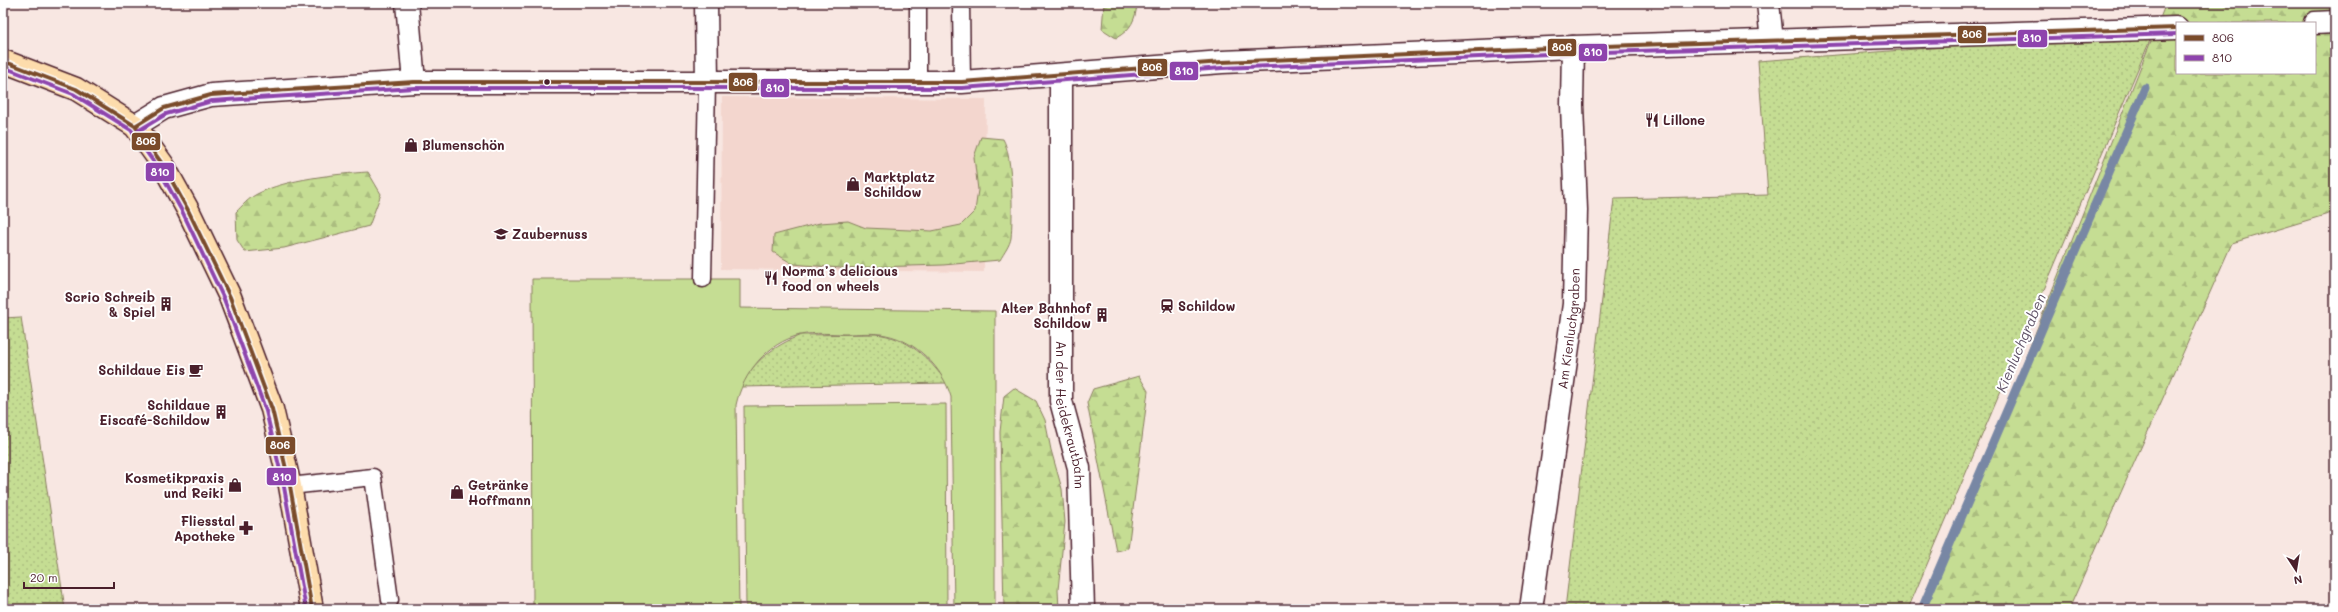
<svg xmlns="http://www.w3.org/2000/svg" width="2338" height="612" viewBox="0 0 2338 612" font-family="Mali,sans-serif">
	<defs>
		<pattern id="grass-dots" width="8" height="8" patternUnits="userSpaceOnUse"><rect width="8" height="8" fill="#c5dd93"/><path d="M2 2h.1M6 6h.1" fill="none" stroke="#abbd7f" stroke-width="1.8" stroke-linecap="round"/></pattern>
		<pattern id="forest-firs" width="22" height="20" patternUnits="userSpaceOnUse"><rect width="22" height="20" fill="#c5dd93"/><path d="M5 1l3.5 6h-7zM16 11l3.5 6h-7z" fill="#abbd7f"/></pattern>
	</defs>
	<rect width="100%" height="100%" fill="#f8e7e2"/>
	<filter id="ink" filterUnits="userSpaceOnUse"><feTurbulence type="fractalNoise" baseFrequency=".025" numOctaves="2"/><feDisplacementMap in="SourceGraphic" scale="8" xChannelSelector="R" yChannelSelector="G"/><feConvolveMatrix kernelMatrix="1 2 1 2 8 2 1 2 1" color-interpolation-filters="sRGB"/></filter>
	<g filter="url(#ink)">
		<!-- built -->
		<path fill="#f3d6ce" d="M722 97 986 99 984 272 721 269Z"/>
		<!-- grass -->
		<path fill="url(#grass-dots)" stroke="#887e5f" d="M2154 31 1908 609H1565L1614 199 1768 195 1758 61Z
			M21 317 65 609H3V318Z
			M875 334C908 337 928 357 947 383L741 387C753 361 774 346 801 335Z"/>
		<!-- forest -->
		<path fill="url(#forest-firs)" stroke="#887e5f" fill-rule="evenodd" d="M1104 3H1137C1136 19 1131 30 1116 38L1102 29Z
			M2166 3H2335V212L2232 243 2069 609H1926ZM2177 23H2315V73H2177Z
			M981 137 1003 139C1013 156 1013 217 1011 238 1010 245 1004 253 1000 260L943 265 841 268 793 264 773 252 774 235 820 223 848 221 866 228 932 231 961 225 975 211 978 190 974 157Z
			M368 172 381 194 369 226 284 248 245 252 237 240 236 212C242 206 249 198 257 194 286 179 336 174 368 172Z
			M1139 376 1148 391 1129 541 1128 548 1116 551 1087 403 1093 389Z
			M1014 388 1036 401 1045 420 1051 450 1062 489 1065 522 1058 590 1059 609H1004L1000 432 1004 396Z"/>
		<!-- green -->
		<path fill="#c5dd93" stroke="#887e5f" d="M532 279H740V308L995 311V609H954L951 397C943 368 916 341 886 335 873 332 859 334 846 334 832 334 815 332 800 335 767 343 743 373 736 405L739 609H533Z
			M946 404 947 609H746L744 406Z"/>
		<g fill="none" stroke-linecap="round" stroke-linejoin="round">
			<!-- stream -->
			<path stroke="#7887a4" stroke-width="9" d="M1922 609 2145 88"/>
			<defs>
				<path id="service" d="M961 3 962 82
					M918 82V3
					M703 279 707 83
					M290 486 373 477 390 600"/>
				<g id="minor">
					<path d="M407 3 414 82"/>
					<path d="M706 3 707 83"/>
					<path d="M1768 3 1772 41"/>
					<path id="s1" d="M1061 76V401L1079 468 1083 609"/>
					<path id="s2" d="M1531 609 1574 304 1576 210 1572 105 1573 47"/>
				</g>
				<path id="tertiary" d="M2315 23 2335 22
					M135 126 164 108 211 95 414 82H962L1222 62 1573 47 2177 28"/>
				<path id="primary" d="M3 61 76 89 135 126 163 165 188 210 230 297 272 409 290 486 312 609"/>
			</defs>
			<!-- service casing -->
			<use href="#service" stroke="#4a1f2b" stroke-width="19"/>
			<!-- minor casing -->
			<use href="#minor" stroke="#4a1f2b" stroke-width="25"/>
			<!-- tertiary casing -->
			<use href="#tertiary" stroke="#4a1f2b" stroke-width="25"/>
			<!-- primary casing -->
			<use href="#primary" stroke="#4a1f2b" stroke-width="25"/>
			<!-- service -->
			<use href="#service" stroke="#fff" stroke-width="16"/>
			<!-- minor -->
			<use href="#minor" stroke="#fff" stroke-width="22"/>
			<!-- tertiary -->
			<use href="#tertiary" stroke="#fff" stroke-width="22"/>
			<!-- primary -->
			<use href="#primary" stroke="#fddcac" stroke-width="22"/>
			<defs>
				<path id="bus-1" d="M3 61 76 89 135 126 163 165 188 210 230 297 272 409 290 486 312 609
					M135 126 164 108 211 95 414 82H962L1222 62 1573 47 2177 28"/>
				<path id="bus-2" d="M3 67 73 94 131 130 158 168 183 213 224 299 266 411 284 487 306 609
					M138 131 166 114 212 101 414 88H962L1222 68 1573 53 2177 34"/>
			</defs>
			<!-- bus-1 casing -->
			<use href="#bus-1" stroke="#fff" stroke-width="7"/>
			<!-- bus-2 casing -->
			<use href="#bus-2" stroke="#fff" stroke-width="7"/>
			<!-- bus-1 -->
			<use href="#bus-1" stroke="#7a4b2a" stroke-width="4"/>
			<!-- bus-2 -->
			<use href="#bus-2" stroke="#8e44ad" stroke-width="4"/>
		</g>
	</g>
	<!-- icons -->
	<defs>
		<symbol id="restaurant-bare" viewBox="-9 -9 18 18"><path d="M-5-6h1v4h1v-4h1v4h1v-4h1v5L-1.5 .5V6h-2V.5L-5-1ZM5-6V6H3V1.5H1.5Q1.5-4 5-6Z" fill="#4a1f2b" stroke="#fff" stroke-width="2.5" paint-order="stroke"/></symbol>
		<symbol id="shop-bare" viewBox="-9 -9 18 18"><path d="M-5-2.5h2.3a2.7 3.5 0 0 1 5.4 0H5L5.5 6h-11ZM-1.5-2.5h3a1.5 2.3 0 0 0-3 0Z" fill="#4a1f2b" stroke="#fff" stroke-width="2.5" paint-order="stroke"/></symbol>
		<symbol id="school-bare" viewBox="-9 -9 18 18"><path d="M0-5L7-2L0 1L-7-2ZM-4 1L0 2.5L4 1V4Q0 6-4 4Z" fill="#4a1f2b" stroke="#fff" stroke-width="2.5" paint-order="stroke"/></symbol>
		<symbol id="building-bare" viewBox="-9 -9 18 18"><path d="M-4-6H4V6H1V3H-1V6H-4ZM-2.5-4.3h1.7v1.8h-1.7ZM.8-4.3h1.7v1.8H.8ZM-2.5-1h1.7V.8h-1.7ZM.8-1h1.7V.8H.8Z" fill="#4a1f2b" stroke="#fff" stroke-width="2.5" paint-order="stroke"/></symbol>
		<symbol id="station-bare" viewBox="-9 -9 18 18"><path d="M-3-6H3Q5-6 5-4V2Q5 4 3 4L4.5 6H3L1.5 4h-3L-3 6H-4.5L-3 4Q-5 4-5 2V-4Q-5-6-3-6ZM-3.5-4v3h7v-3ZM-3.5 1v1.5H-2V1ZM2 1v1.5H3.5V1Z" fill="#4a1f2b" stroke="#fff" stroke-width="2.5" paint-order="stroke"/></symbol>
		<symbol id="cafe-bare" viewBox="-9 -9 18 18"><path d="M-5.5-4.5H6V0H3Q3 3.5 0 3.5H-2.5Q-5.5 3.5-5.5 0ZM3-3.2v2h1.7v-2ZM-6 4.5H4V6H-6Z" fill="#4a1f2b" stroke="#fff" stroke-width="2.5" paint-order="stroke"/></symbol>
		<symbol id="pharmacy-bare" viewBox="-9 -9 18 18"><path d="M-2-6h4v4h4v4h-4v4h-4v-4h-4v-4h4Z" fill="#4a1f2b" stroke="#fff" stroke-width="2.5" paint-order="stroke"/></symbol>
	</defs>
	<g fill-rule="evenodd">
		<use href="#restaurant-bare" x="1642" y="110" width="20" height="20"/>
		<use href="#shop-bare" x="401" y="135" width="20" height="20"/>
		<use href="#shop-bare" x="843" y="174" width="20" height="20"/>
		<use href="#school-bare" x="491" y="224" width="20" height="20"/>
		<use href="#restaurant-bare" x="761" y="268" width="20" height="20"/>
		<use href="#building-bare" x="156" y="294" width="20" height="20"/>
		<use href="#station-bare" x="1157" y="296" width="20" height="20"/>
		<use href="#building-bare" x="1092" y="305" width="20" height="20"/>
		<use href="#cafe-bare" x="186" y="360" width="20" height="20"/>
		<use href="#building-bare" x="211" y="402" width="20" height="20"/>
		<use href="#shop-bare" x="225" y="475" width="20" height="20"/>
		<use href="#shop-bare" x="447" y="482" width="20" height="20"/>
		<use href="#pharmacy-bare" x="236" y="518" width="20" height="20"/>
	</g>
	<!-- markers -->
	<circle fill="#4a1f2b" stroke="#fff" stroke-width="1.5" cx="547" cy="82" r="3.5"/>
	<g text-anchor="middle" stroke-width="4" stroke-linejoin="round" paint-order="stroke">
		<!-- poi labels -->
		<g font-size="13" font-weight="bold" fill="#4a1f2b" stroke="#fff" text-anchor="start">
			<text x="1663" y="125">Lillone</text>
			<text x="422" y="150">Blumenschön</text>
			<text x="864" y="182">Marktplatz<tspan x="864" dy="15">Schildow</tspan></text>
			<text x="512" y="239">Zaubernuss</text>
			<text x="782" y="276">Norma’s delicious<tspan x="782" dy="15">food on wheels</tspan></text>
			<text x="155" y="302" text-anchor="end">Scrio Schreib<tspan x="155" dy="15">&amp; Spiel</tspan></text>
			<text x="1178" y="311">Schildow</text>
			<text x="1091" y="313" text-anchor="end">Alter Bahnhof<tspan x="1091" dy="15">Schildow</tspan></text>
			<text x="185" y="375" text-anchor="end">Schildaue Eis</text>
			<text x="210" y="410" text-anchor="end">Schildaue<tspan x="210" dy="15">Eiscafé-Schildow</tspan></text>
			<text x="224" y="483" text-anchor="end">Kosmetikpraxis<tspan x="224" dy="15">und Reiki</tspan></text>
			<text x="468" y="490">Getränke<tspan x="468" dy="15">Hoffmann</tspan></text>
			<text x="235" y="526" text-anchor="end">Fliesstal<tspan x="235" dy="15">Apotheke</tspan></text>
		</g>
		<!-- street labels -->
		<g font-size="13" fill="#4a1f2b" stroke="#fff">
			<text dy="5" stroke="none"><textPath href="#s2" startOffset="283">Am Kienluchgraben</textPath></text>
			<text dy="5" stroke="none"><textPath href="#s1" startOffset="340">An der Heidekrautbahn</textPath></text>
		</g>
		<!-- water labels -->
		<g font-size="14" font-style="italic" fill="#615368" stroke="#fff">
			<text transform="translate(2021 343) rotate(-67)" y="5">Kienluchgraben</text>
		</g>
	</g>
	<g stroke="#fff" stroke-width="1.5">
		<rect x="1957" y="25" width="30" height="19" rx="4" fill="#7a4b2a"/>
		<rect x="2017" y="29" width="31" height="19" rx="4" fill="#8e44ad"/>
		<rect x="1547" y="38" width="30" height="19" rx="4" fill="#7a4b2a"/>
		<rect x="1578" y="43" width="30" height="19" rx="4" fill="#8e44ad"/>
		<rect x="1137" y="58" width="31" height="19" rx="4" fill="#7a4b2a"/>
		<rect x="1169" y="61" width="30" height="20" rx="4" fill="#8e44ad"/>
		<rect x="728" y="72" width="30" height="20" rx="4" fill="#7a4b2a"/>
		<rect x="760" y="78" width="30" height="20" rx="4" fill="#8e44ad"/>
		<rect x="131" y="132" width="30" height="19" rx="4" fill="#7a4b2a"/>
		<rect x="145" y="162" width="30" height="20" rx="4" fill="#8e44ad"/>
		<rect x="265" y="436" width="31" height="19" rx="4" fill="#7a4b2a"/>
		<rect x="266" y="467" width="31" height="19" rx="4" fill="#8e44ad"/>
	</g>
	<g font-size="11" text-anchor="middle" font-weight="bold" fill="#fff">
		<text x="1972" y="38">806</text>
		<text x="2032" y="42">810</text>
		<text x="1562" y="51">806</text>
		<text x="1593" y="56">810</text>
		<text x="1152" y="71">806</text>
		<text x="1184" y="75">810</text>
		<text x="743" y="86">806</text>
		<text x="775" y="92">810</text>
		<text x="146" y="145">806</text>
		<text x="160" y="176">810</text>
		<text x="280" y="449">806</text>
		<text x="282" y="481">810</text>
	</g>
	<!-- margin -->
	<rect width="2338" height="612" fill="none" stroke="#fff" stroke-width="16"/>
	<rect x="8" y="8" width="2322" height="596" fill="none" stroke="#4a1f2b" stroke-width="1.5" filter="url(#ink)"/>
	<!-- legend -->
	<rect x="2176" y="22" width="140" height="52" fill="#ffffff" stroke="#b7a5aa"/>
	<rect x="2184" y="35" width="20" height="6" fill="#7a4b2a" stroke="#b7a5aa"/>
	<text x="2212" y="42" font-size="12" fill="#4a1f2b">806</text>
	<rect x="2184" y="55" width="20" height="6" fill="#8e44ad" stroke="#b7a5aa"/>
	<text x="2212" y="62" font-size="12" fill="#4a1f2b">810</text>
	<!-- north arrow -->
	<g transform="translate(2296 570) rotate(168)" stroke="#ffffff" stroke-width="3" paint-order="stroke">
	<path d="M0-3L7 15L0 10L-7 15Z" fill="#4a1f2b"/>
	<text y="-6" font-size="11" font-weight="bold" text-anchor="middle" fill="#4a1f2b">N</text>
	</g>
	<!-- scale -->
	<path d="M24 582v6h90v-6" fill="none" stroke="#4a1f2b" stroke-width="2"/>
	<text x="30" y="582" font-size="12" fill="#4a1f2b" stroke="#ffffff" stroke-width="3" paint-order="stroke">20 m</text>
</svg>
